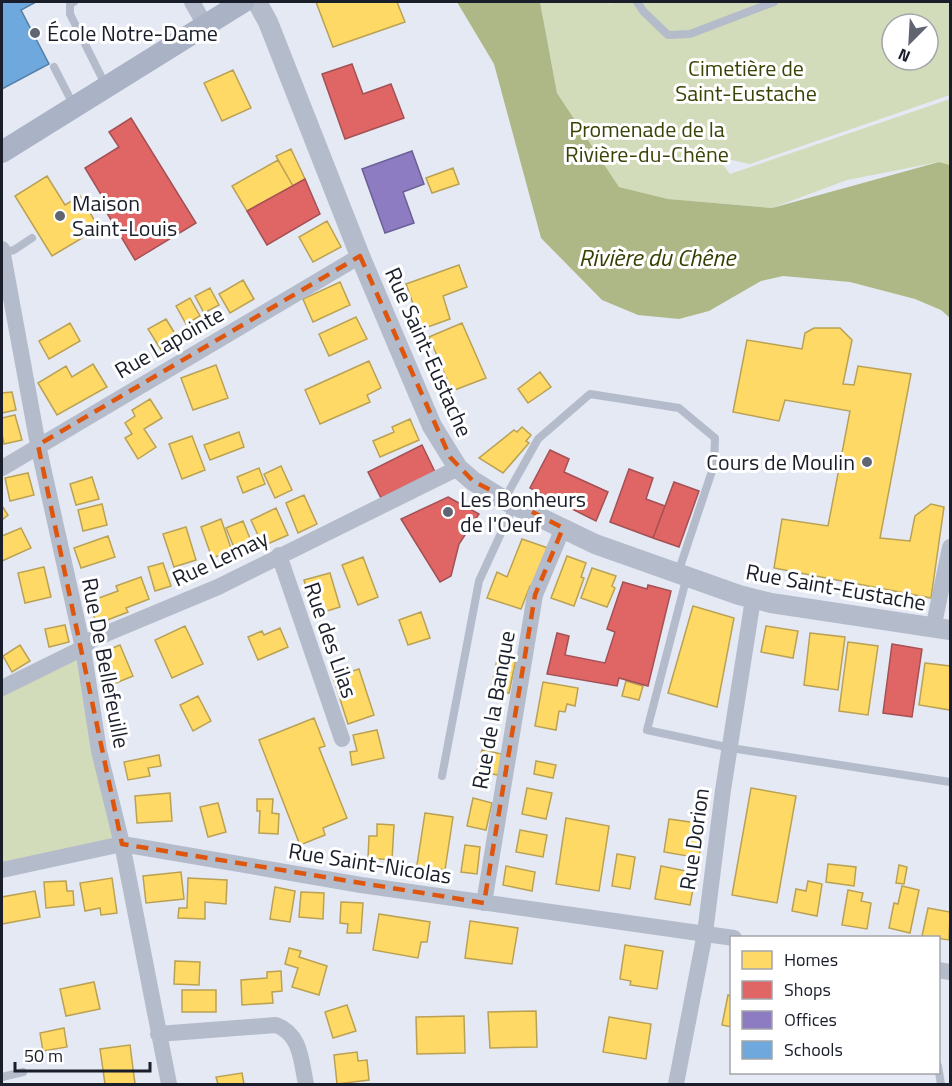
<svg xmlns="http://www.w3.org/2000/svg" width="952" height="1086" viewBox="0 0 952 1086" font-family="'Titillium Web',sans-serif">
	<rect width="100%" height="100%" fill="#e4e9f4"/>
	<!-- green -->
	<path fill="#d3dcba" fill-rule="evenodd" d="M540 2H608L610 5V2H950V95L750 164 717 157 730 174 950 99V165L939 162 847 180 772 208 668 199 619 187 557 93ZM892 24H928V60H892Z
		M83 648 122 844 2 870V688Z"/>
	<!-- water -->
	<path fill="#aeb886" d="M457 2H540L557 93 619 187 668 199 772 208 939 162 950 165V318L941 310 915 299 850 282 783 276 761 281 709 311 679 319 638 315 602 300 541 238 494 64Z"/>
	<!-- homes -->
	<path fill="#ffd966" stroke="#baa154" stroke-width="1.5" d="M316 2H397L405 22 333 47Z
		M233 70 251 108 222 121 204 83Z
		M291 149 305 179 293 186 276 156Z
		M278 160 293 186 247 211 232 186Z
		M453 168 459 184 432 193 426 178Z
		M47 176 65 205 80 196 99 228 52 256 15 196Z
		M327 221 341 247 313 262 299 237Z
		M459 265 467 287 443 296 450 319 422 329 406 284Z
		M243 280 254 299 230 313 219 294Z
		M340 282 350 305 313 322 303 299Z
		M210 288 219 305 204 313 195 296Z
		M190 298 200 316 186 324 176 306Z
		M356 317 367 339 329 356 319 334Z
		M166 319 180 342 163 353 148 329Z
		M70 323 80 341 49 359 39 341Z
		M462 323 486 378 452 391 429 337Z
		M814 328H840L852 340 843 384 854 385 858 366 911 374 880 538 910 541 915 516 931 504 944 507 931 598 774 568 782 519 828 526 850 411 785 400 779 421 733 412 747 340 802 349 805 333Z
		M369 361 381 388 367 395 370 402 320 424 305 390Z
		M93 364 107 387 57 415 38 383 66 366 72 377Z
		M216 365 228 398 193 410 181 378Z
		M540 372 551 387 528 403 518 389Z
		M12 392 16 410 2 413V393Z
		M150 399 162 418 144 429 156 447 138 459 125 438 132 434 125 423 135 416 132 410Z
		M15 415 22 440 4 444 2 434V418Z
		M410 419 419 440 380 457 373 441 394 432 392 427Z
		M522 427 531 435 526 441 529 443 503 473 479 458 514 430 517 432Z
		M239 432 244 447 210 460 204 445Z
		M192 436 205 470 182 479 169 444Z
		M281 466 292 490 275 498 264 474Z
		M259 468 265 484 243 493 237 477Z
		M28 473 34 495 10 501 5 478Z
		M92 477 99 499 76 505 70 484Z
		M304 495 317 524 298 533 286 503Z
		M102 504 107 525 83 531 78 510Z
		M2 506 8 515 2 520Z
		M276 508 288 535 263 546 251 520Z
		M221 519 232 551 212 558 201 527Z
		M243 521 255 551 238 557 226 528Z
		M186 527 196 560 174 567 163 534Z
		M21 528 31 548 2 561V536Z
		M108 536 115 557 81 568 74 548Z
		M522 539 548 548 534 588 530 586 521 609 487 598 497 572 507 577Z
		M567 556 586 563 581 577 584 578 574 606 551 598Z
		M363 557 378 597 358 605 342 565Z
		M163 563 171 586 155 591 148 567Z
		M44 567 51 597 25 603 18 573Z
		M592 568 616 576 612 586 615 588 607 607 581 598Z
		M330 573 340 607 314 615 304 580Z
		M141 577 149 599 126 608 128 612 97 624 88 602 118 591 116 586Z
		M693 606 734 618 717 707 668 693Z
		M421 612 430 638 408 645 399 620Z
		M65 625 69 642 49 647 45 629Z
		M185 626 203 664 172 678 155 640Z
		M766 626 798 631 793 658 761 652Z
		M280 628 288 647 258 660 248 637 262 631 264 635Z
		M810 633 845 637 838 690 804 685Z
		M848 642 878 646 868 715 839 711Z
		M20 645 30 661 12 672 3 656Z
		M120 645 133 676 111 685 98 654Z
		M498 655 516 659 509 693 491 689Z
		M925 663 950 666V710L919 705Z
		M359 669 374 715 348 724 333 677Z
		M626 681 643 686 639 700 622 696Z
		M543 682 578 688 575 706 567 704 565 712 559 711 556 730 535 726Z
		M198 696 211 721 193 731 180 705Z
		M314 718 325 746 319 748 347 818 323 828 325 835 300 845 259 740Z
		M377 730 384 758 352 765 350 752 357 751 353 735Z
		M482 750 502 754 498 775 477 771Z
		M159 755 161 766 148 768 150 776 128 780 124 762Z
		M536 761 556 765 553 778 534 774Z
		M527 788 552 793 546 819 522 814Z
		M751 788 796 796 777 903 732 895Z
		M170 793 172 821 137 823 135 796Z
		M473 798 492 803 486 830 467 826Z
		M257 799H273L272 813 279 814 278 834 259 833 260 811H257Z
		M218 803 226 832 208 837 200 807Z
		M425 813 453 817 445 870 417 865Z
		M566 818 609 826 599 891 556 884Z
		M669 819 704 824 699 858 664 852Z
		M377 824 394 825 392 860 368 858 369 836H377Z
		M520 830 547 835 543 857 516 852Z
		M465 845 480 847 477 874 461 872Z
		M617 854 635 857 630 889 612 886Z
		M828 864 856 867 854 886 826 882Z
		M899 865 907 867 904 884 896 883Z
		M506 866 535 872 532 891 503 885Z
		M661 866 696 873 690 905 655 899Z
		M181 872 184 899 146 903 143 876Z
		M112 878 117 913 101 915 100 908 85 911 80 883Z
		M188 878 227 880 226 904 205 902V919L178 918 179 908H187Z
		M66 881 67 891H73L74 905 46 908 44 882Z
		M808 881 822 884 817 916 792 911 796 889 806 891Z
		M902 886 919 890 910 933 889 928 894 903 898 904Z
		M275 887 295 891 290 922 270 919Z
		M848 890 863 893 861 901 871 903 867 929 842 925Z
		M35 891 40 917 2 924V897Z
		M301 892 324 893 323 919 299 917Z
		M341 902 363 903 361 933H347L348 924 340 923Z
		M928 908 950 912 949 940 922 936Z
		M379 914 430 922 427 942H421L418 958 373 950Z
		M470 921 518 928 512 964 465 958Z
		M625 945 663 951 657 989 630 985 631 981 620 979Z
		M289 948 301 951 299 957 327 966 319 995 292 987 298 968 285 964Z
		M175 961 200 962 199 985 174 984Z
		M281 971 282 991 272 992 273 1003 242 1005 241 980 267 978V972Z
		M94 982 100 1009 66 1016 60 989Z
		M182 990H216V1012H182Z
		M728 995 732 996V1027L722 1025Z
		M347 1005 356 1031 333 1038 325 1012Z
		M536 1011 537 1047 490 1048 488 1012Z
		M464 1016 465 1053 417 1054 416 1017Z
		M609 1017 651 1024 646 1059 603 1052Z
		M64 1028 67 1047 43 1051 40 1033Z
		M130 1045 135 1084H105L100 1049Z
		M357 1052 358 1061 367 1060 369 1080 337 1084 334 1055Z
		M242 1073 244 1084H218L216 1077Z"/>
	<!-- shops -->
	<path fill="#e06666" stroke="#a45054" stroke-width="1.5" d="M352 64 363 94 391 84 404 118 345 139 322 74Z
		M131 118 196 223 135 260 101 203 105 201 85 168 119 147 109 132Z
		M305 179 320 214 267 245 247 211Z
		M422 445 435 472 381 498 368 472Z
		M550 450 569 459 564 472 608 492 596 521 530 488Z
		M629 469 653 478 646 499 665 506 653 538 610 522Z
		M674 482 699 491 679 547 653 538Z
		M448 497 479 514 459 544 451 576 440 582 401 519Z
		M623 582 647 589 648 585 671 591 648 686 619 678 617 686 547 674 557 633 569 636 565 655 605 663 615 632 607 629Z
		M892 644 922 649 912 717 883 713Z"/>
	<!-- offices -->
	<path fill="#8e7cc3" stroke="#6b6095" stroke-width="1.5" d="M412 151 424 184 403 192 414 223 385 233 362 169Z"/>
	<!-- schools -->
	<path fill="#6fa8dc" stroke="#557fa7" stroke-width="1.5" d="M2 2H33L34 3 21 10 49 64 2 89Z"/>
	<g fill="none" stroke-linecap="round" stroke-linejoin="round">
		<!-- service -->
		<path stroke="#b4bbcb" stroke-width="8" d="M74 2 70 4V14L106 86
			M637 2 643 11 668 35 690 34 774 2
			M54 67 74 106
			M2 253 14 250 32 238
			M504 500 538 439 590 394 679 408 715 438 714 465 678 573
			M687 576 647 730 731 748 950 782
			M442 776 479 581 514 505
			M938 1066 941 1084
			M2 1077 23 1072"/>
		<!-- minor -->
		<path stroke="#b4bbcb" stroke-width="16" d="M192 2 205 25
			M2 249 38 445 83 648 99 751 122 844 169 1084
			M2 468 360 256
			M279 555 342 739
			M933 629 950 547
			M2 688 83 648 91 640 218 587 458 468
			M2 870 122 844 361 885 734 938
			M484 903 535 595 563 528
			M938 970 950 972
			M158 1034 276 1025C301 1034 301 1061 306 1084
			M676 1084 705 933 723 790 753 599"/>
		<!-- tertiary -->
		<path stroke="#b4bbcb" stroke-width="20" d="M257 2 268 22 360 256 418 393 432 426 458 468 473 481 504 500 595 544 739 595 771 603 950 630"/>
		<!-- secondary -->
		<path stroke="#aab3c5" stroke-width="22" d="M2 152 243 2"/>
	</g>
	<!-- marked area -->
	<path fill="none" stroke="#de560e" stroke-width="4.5" stroke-dasharray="12 8" stroke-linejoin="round" d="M360 256 450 457 473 481 563 528 535 595 484 903 122 844 38 445Z"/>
	<!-- markers -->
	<g fill="#606571" stroke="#fff" stroke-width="2">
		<circle cx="35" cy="33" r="6"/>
		<circle cx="60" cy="216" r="6"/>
		<circle cx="867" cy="462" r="6"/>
		<circle cx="448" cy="512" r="6"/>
	</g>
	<g text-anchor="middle" stroke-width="6" stroke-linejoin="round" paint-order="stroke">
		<!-- poi labels -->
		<g font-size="22" fill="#191e2a" stroke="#fff" text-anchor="start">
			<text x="47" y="41">École Notre-Dame</text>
			<text x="72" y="211">Maison<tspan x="72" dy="25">Saint-Louis</tspan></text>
			<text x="855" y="470" text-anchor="end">Cours de Moulin</text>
			<text x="460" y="507">Les Bonheurs<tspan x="460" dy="25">de l'Oeuf</tspan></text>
		</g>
		<!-- park labels -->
		<g font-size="22" fill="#3b4206" stroke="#fff">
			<text x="746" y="76">Cimetière de<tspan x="746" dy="25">Saint-Eustache</tspan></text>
			<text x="647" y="137">Promenade de la<tspan x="647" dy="25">Rivière-du-Chêne</tspan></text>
		</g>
		<!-- street labels -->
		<g font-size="22" fill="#191e2a" stroke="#fff">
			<text transform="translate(169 342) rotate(-30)" y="8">Rue Lapointe</text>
			<text transform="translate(429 352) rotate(66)" y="8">Rue Saint-Eustache</text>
			<text transform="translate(220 558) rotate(-25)" y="8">Rue Lemay</text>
			<text transform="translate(836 587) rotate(10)" y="8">Rue Saint-Eustache</text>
			<text transform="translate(331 640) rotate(71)" y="8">Rue des Lilas</text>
			<text transform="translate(106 663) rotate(79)" y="8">Rue De Bellefeuille</text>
			<text transform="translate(493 710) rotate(-80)" y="8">Rue de la Banque</text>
			<text transform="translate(694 839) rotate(-82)" y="8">Rue Dorion</text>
			<text transform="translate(370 863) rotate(9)" y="8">Rue Saint-Nicolas</text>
		</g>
		<!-- water labels -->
		<g font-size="24" font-style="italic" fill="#373e01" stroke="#fff">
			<text x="657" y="266">Rivière du Chêne</text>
		</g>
	</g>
	<!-- border -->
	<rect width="952" height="1086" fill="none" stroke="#191e2a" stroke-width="6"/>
	<!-- legend -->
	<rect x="730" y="936" width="210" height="138" fill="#ffffff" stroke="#a3a5aa" stroke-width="1.5"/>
	<rect x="742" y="951" width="30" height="18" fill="#ffd966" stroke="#a3a5aa" stroke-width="1.5"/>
	<text x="784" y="966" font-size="18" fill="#191e2a">Homes</text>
	<rect x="742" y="981" width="30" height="18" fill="#e06666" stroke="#a3a5aa" stroke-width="1.5"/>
	<text x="784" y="996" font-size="18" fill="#191e2a">Shops</text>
	<rect x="742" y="1011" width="30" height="18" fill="#8e7cc3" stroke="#a3a5aa" stroke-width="1.5"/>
	<text x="784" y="1026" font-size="18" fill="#191e2a">Offices</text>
	<rect x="742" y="1041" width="30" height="18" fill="#6fa8dc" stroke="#a3a5aa" stroke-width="1.5"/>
	<text x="784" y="1056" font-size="18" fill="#191e2a">Schools</text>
	<!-- north arrow -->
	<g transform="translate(910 42) rotate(204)"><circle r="28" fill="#ffffff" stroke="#a3a5aa" stroke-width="1.5"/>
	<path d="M0-4.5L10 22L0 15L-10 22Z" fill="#606571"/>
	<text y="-9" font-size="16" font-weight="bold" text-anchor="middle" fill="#191e2a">N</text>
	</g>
	<!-- scale -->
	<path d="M15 1062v9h135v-9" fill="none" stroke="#191e2a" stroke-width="3"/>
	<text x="24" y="1062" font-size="18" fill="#191e2a" stroke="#ffffff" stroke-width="4.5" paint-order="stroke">50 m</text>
</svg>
